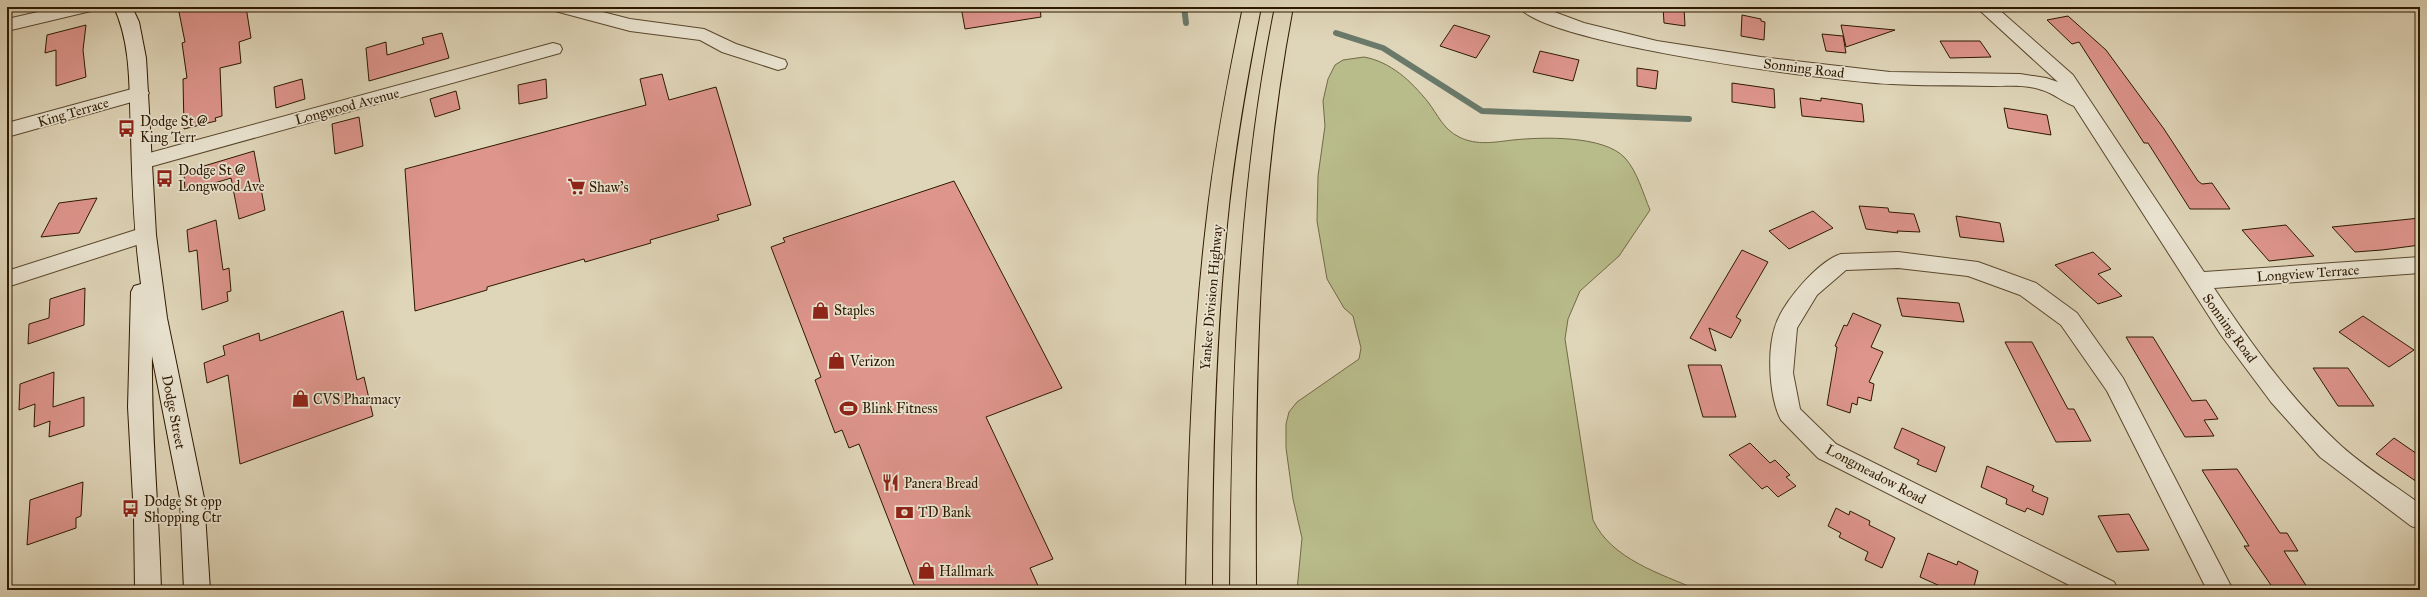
<svg xmlns="http://www.w3.org/2000/svg" width="2427" height="597" viewBox="0 0 2427 597" font-family="'IM FELL Great Primer',serif">
	<rect width="100%" height="100%" fill="#dfd5b8"/>
	<filter id="stains"><feTurbulence type="fractalNoise" baseFrequency=".005" numOctaves="4"/><feColorMatrix values="0 0 0 0 .2 0 0 0 0 .09 0 0 0 0 .02 0 0 0 .5 -.17"/></filter>
	<radialGradient id="worn" r=".72"><stop offset=".6" stop-color="#630" stop-opacity="0"/><stop offset="1" stop-color="#630" stop-opacity=".3"/></radialGradient>
	<!-- green -->
	<path fill="#b8bb8a" stroke="#726a45" d="M1364 57C1391 62 1411 81 1428 102 1438 115 1443 129 1459 137 1477 146 1495 142 1513 140 1542 137 1604 135 1625 158 1637 171 1643 193 1650 210L1619 256 1580 291 1568 319 1565 339 1593 520C1611 559 1661 574 1698 590H1297L1302 538 1293 499 1286 448V424L1289 412 1297 402 1359 359 1361 348 1353 316 1344 308 1327 279 1317 221 1318 176 1325 126 1323 101 1328 79 1335 65 1343 60Z"/>
	<g fill="none" stroke-linecap="round" stroke-linejoin="round">
		<!-- stream -->
		<path stroke="#6a7969" stroke-width="6" d="M1184 7 1186 23
			M1336 33 1383 48 1482 111 1689 119"/>
	</g>
	<!-- building -->
	<path fill="#de958c" stroke="#2d1900" d="M178 7H246L251 38 239 42 241 63 220 68 222 116 215 118 216 121 184 129 183 79 187 78 182 43 185 42Z
		M961 7H1040L1041 17 965 29Z
		M1663 7H1684L1685 26 1664 23Z
		M1742 15 1761 19V21L1765 22 1764 40 1741 36Z
		M2068 16 2106 50 2164 129 2198 181 2202 184 2212 183 2230 209H2190L2148 143H2144L2079 42 2072 44 2047 20Z
		M86 25 83 50 86 77 56 86V50L45 53 47 35Z
		M1454 25 1490 36 1476 58 1440 46Z
		M1841 25 1895 30 1846 47Z
		M442 33 449 58 369 81 366 48 386 42 387 55 424 44 422 38Z
		M1822 34 1843 36 1846 53 1826 51Z
		M1940 41H1980L1991 57 1950 58Z
		M1540 51 1579 60 1573 81 1533 72Z
		M1637 68 1658 71 1656 89 1637 86Z
		M662 74 669 100 716 87 751 205 717 215 719 220 650 240 651 243 585 262 584 259 487 287V290L415 311 405 169 646 105 640 79Z
		M302 79 305 99 276 108 274 87Z
		M546 79 547 98 519 104 518 85Z
		M1732 83 1774 89 1775 108 1732 102Z
		M456 91 460 109 435 117 430 99Z
		M1800 98 1821 101V98L1862 104 1864 122 1802 116Z
		M2004 108 2047 115 2051 135 2008 128Z
		M359 117 363 146 335 154 332 124Z
		M254 151 265 210 239 219 231 178 185 192 184 172Z
		M954 181 1062 388 986 417 1053 559 1030 568 1040 590H916L859 444 849 448 842 430 835 433 815 380 821 377 771 247 785 242 783 238Z
		M97 198 79 233 41 237 59 203Z
		M1859 206 1888 208 1889 212 1914 214 1920 232 1897 231 1898 233 1866 229Z
		M1813 211 1833 228 1789 249 1769 231Z
		M1956 216 2000 223 2004 242 1960 237Z
		M2420 218V245L2382 250 2355 252 2332 227Z
		M216 220 223 270 229 268 231 291 227 292 228 301 202 310 197 250 189 252 187 230Z
		M2286 225 2314 256 2269 261 2242 230Z
		M1742 250 1768 262 1736 317 1741 320 1731 338 1709 328 1716 351 1690 338Z
		M2093 252 2111 269 2098 274 2122 296 2098 304 2055 265Z
		M85 288 84 325 28 344 29 324 49 318 50 299Z
		M1897 298 1959 303 1964 322 1902 316Z
		M343 311 357 380 364 377 373 416 240 464 228 375 207 383 204 363 225 355 223 346 259 333 260 341Z
		M1853 313 1881 325 1871 347 1883 352 1869 382 1874 384 1871 401 1858 397 1857 405 1852 403 1850 413 1827 405 1837 347 1835 346 1844 325 1847 326Z
		M2363 316 2414 350 2389 367 2339 332Z
		M2126 337H2153L2192 401 2206 400 2218 419 2204 420 2214 436 2185 437Z
		M2005 342H2032L2068 409H2074L2091 441 2056 442Z
		M1688 365H1721L1736 417H1703Z
		M2313 368H2348L2374 406H2338Z
		M54 372 53 407 84 397V426L49 437 50 421 34 427 35 404 19 410 20 384Z
		M1902 428 1945 447 1936 472 1917 464 1919 460 1894 448Z
		M2394 438 2420 456V484L2376 454Z
		M1750 443 1770 463 1775 460 1790 475 1786 477 1796 486 1778 497 1767 486 1762 489 1729 455Z
		M1987 466 2034 486 2032 491 2048 498 2043 515 2027 508 2025 512 2006 504 2007 499 1981 487Z
		M2237 469 2280 533H2287L2298 551H2284L2307 587 2273 588 2244 546H2249L2202 470Z
		M83 482 81 516 76 518V528L27 545 30 500Z
		M1836 508 1849 515 1850 511 1870 521 1869 525 1895 538 1882 568 1865 560 1868 552 1839 537 1841 533 1828 526Z
		M2129 514 2149 550 2117 552 2098 516Z
		M1928 553 1957 565 1958 561 1978 571 1973 590H1949L1920 577Z"/>
	<g fill="none" stroke-linecap="round" stroke-linejoin="round">
		<defs>
			<path id="street" d="M60 7H94L91 11 7 31V19Z
				M552 7H583L630 19 704 29 736 44 785 60 787 64 785 68 778 70 722 52 700 40 630 31 555 11Z
				M1519 7H1541L1584 23 1657 41 1761 57 1890 72 2020 74 2046 78 2058 82 1976 7H1996L2073 75 2204 272 2420 257V273L2214 288C2250 342 2289 397 2337 442 2361 465 2393 484 2420 504V529L2411 526 2320 457 2271 402 2221 335 2074 106C2063 102 2053 93 2042 90 2026 84 2007 86 1991 86 1957 85 1924 86 1891 84 1836 82 1544 44 1519 7Z
				M553 43 560 45 562 49 560 53 142 169 135 167 132 162 135 157 142 155Z
				M139 87 146 88 149 93 146 98 7 137V123Z
				M145 227 152 230 156 235 152 240 7 287V271Z
				M1898 252 1978 262 2036 283 2077 313 2123 378 2233 590H2207L2107 391 2061 325 2020 295 1968 276 1898 268 1846 270 1817 295 1797 328 1793 373 1800 409 1836 444 2114 582 2118 590H2079L1818 458 1781 420C1769 397 1767 351 1775 327 1782 303 1818 261 1841 254Z"/>
			<path id="secondary" d="M114 7H132L139 22 146 58 156 235 167 318 204 498 210 590H184L180 498 152 356C151 434 159 512 161 590H135L134 517 128 407 131 292 134 286 141 284C134 234 132 183 131 133 129 91 132 46 114 7Z"/>
			<path id="highway" d="M1243 7H1261C1247 79 1234 151 1227 225 1215 346 1212 468 1212 590H1186C1188 468 1192 346 1206 225 1214 151 1228 79 1243 7Z
				M1275 7H1293C1256 199 1255 395 1256 590H1230C1232 395 1236 198 1275 7Z"/>
		</defs>
		<!-- street casing -->
		<use href="#street" stroke="#5a482e" stroke-width="2"/>
		<!-- secondary casing -->
		<use href="#secondary" stroke="#2d1900" stroke-width="2"/>
		<!-- highway casing -->
		<use href="#highway" stroke="#2d1900" stroke-width="2"/>
		<!-- street -->
		<use href="#street" fill="#eae4d1" fill-rule="evenodd"/>
		<!-- secondary -->
		<use href="#secondary" fill="#eae4d1" fill-rule="evenodd"/>
		<!-- highway -->
		<use href="#highway" fill="#dfd5b8" fill-rule="evenodd"/>
	</g>
	<!-- icons -->
	<defs>
		<symbol id="bus-bare" viewBox="-9 -9 18 18"><path d="M-5-6H5V4H4V6H2V4H-2V6H-4V4H-5ZM-3.5-4V0h7V-4ZM-3.5 1.2v1.5H-2V1.2ZM2 1.2v1.5H3.5V1.2Z" fill="#8f2418" stroke="#eae4d1" stroke-width="2.5" paint-order="stroke"/></symbol>
		<symbol id="supermarket-bare" viewBox="-9 -9 18 18"><path d="M-6-5.5h2.5l.6 2H6L4.5 2H-2.5L-4.4-4H-6ZM-1.5 3.2a1.3 1.3 0 1 0 .1 0ZM3 3.2a1.3 1.3 0 1 0 .1 0Z" fill="#8f2418" stroke="#eae4d1" stroke-width="2.5" paint-order="stroke"/></symbol>
		<symbol id="shop-bare" viewBox="-9 -9 18 18"><path d="M-5-2.5h2.3a2.7 3.5 0 0 1 5.4 0H5L5.5 6h-11ZM-1.5-2.5h3a1.5 2.3 0 0 0-3 0Z" fill="#8f2418" stroke="#eae4d1" stroke-width="2.5" paint-order="stroke"/></symbol>
		<symbol id="stadium-bare" viewBox="-9 -9 18 18"><path d="M0-5a6.5 5 0 1 0 0 10a6.5 5 0 1 0 0-10ZM-3.5-1.8h7v3.6h-7Z" fill="#8f2418" stroke="#eae4d1" stroke-width="2.5" paint-order="stroke"/></symbol>
		<symbol id="restaurant-bare" viewBox="-9 -9 18 18"><path d="M-5-6h1v4h1v-4h1v4h1v-4h1v5L-1.5 .5V6h-2V.5L-5-1ZM5-6V6H3V1.5H1.5Q1.5-4 5-6Z" fill="#8f2418" stroke="#eae4d1" stroke-width="2.5" paint-order="stroke"/></symbol>
		<symbol id="bank-bare" viewBox="-9 -9 18 18"><path d="M-6-4H6V4H-6ZM0-2.3a2.3 2.3 0 1 0 0 4.6a2.3 2.3 0 1 0 0-4.6Z" fill="#8f2418" stroke="#eae4d1" stroke-width="2.5" paint-order="stroke"/></symbol>
	</defs>
	<g fill-rule="evenodd">
		<use href="#bus-bare" x="114" y="116" width="25" height="25"/>
		<use href="#bus-bare" x="152" y="166" width="25" height="25"/>
		<use href="#supermarket-bare" x="564" y="174" width="25" height="25"/>
		<use href="#shop-bare" x="808" y="298" width="25" height="25"/>
		<use href="#shop-bare" x="824" y="348" width="25" height="25"/>
		<use href="#shop-bare" x="288" y="386" width="25" height="25"/>
		<use href="#stadium-bare" x="836" y="396" width="25" height="25"/>
		<use href="#restaurant-bare" x="878" y="470" width="25" height="25"/>
		<use href="#bus-bare" x="118" y="496" width="25" height="25"/>
		<use href="#bank-bare" x="892" y="500" width="25" height="25"/>
		<use href="#shop-bare" x="914" y="558" width="25" height="25"/>
	</g>
	<g text-anchor="middle" stroke-width="3.5" stroke-linejoin="round" paint-order="stroke">
		<!-- street labels -->
		<g font-size="14" fill="#2d1900" stroke="#eae4d1">
			<text transform="translate(1804 68) rotate(7)" y="5">Sonning Road</text>
			<text transform="translate(347 106) rotate(-15)" y="5">Longwood Avenue</text>
			<text transform="translate(73 112) rotate(-16)" y="5">King Terrace</text>
			<text transform="translate(2308 273) rotate(-4)" y="5">Longview Terrace</text>
			<text transform="translate(1211 297) rotate(-85)" y="5">Yankee Division Highway</text>
			<text transform="translate(2230 328) rotate(54)" y="5">Sonning Road</text>
			<text transform="translate(174 412) rotate(79)" y="5">Dodge Street</text>
			<text transform="translate(1876 474) rotate(28)" y="5">Longmeadow Road</text>
		</g>
		<!-- poi labels -->
		<g font-size="14" fill="#2d1900" stroke="#eae4d1" text-anchor="start">
			<text x="140" y="126">Dodge St @<tspan x="140" dy="16">King Terr</tspan></text>
			<text x="178" y="175">Dodge St @<tspan x="178" dy="16">Longwood Ave</tspan></text>
			<text x="589" y="192">Shaw's</text>
			<text x="834" y="315">Staples</text>
			<text x="850" y="366">Verizon</text>
			<text x="313" y="404">CVS Pharmacy</text>
			<text x="862" y="413">Blink Fitness</text>
			<text x="904" y="488">Panera Bread</text>
			<text x="144" y="506">Dodge St opp<tspan x="144" dy="16">Shopping Ctr</tspan></text>
			<text x="918" y="517">TD Bank</text>
			<text x="939" y="576">Hallmark</text>
		</g>
	</g>
	<!-- margin -->
	<rect width="2427" height="597" fill="none" stroke="#dfd5b8" stroke-width="24"/>
	<rect x="8" y="8" width="2411" height="581" fill="none" stroke="#2d1900" stroke-width="2"/>
	<rect x="12" y="12" width="2403" height="573" fill="none" stroke="#2d1900"/>
	<rect width="100%" height="100%" filter="url(#stains)"/>
	<rect width="100%" height="100%" fill="url(#worn)"/>
</svg>
